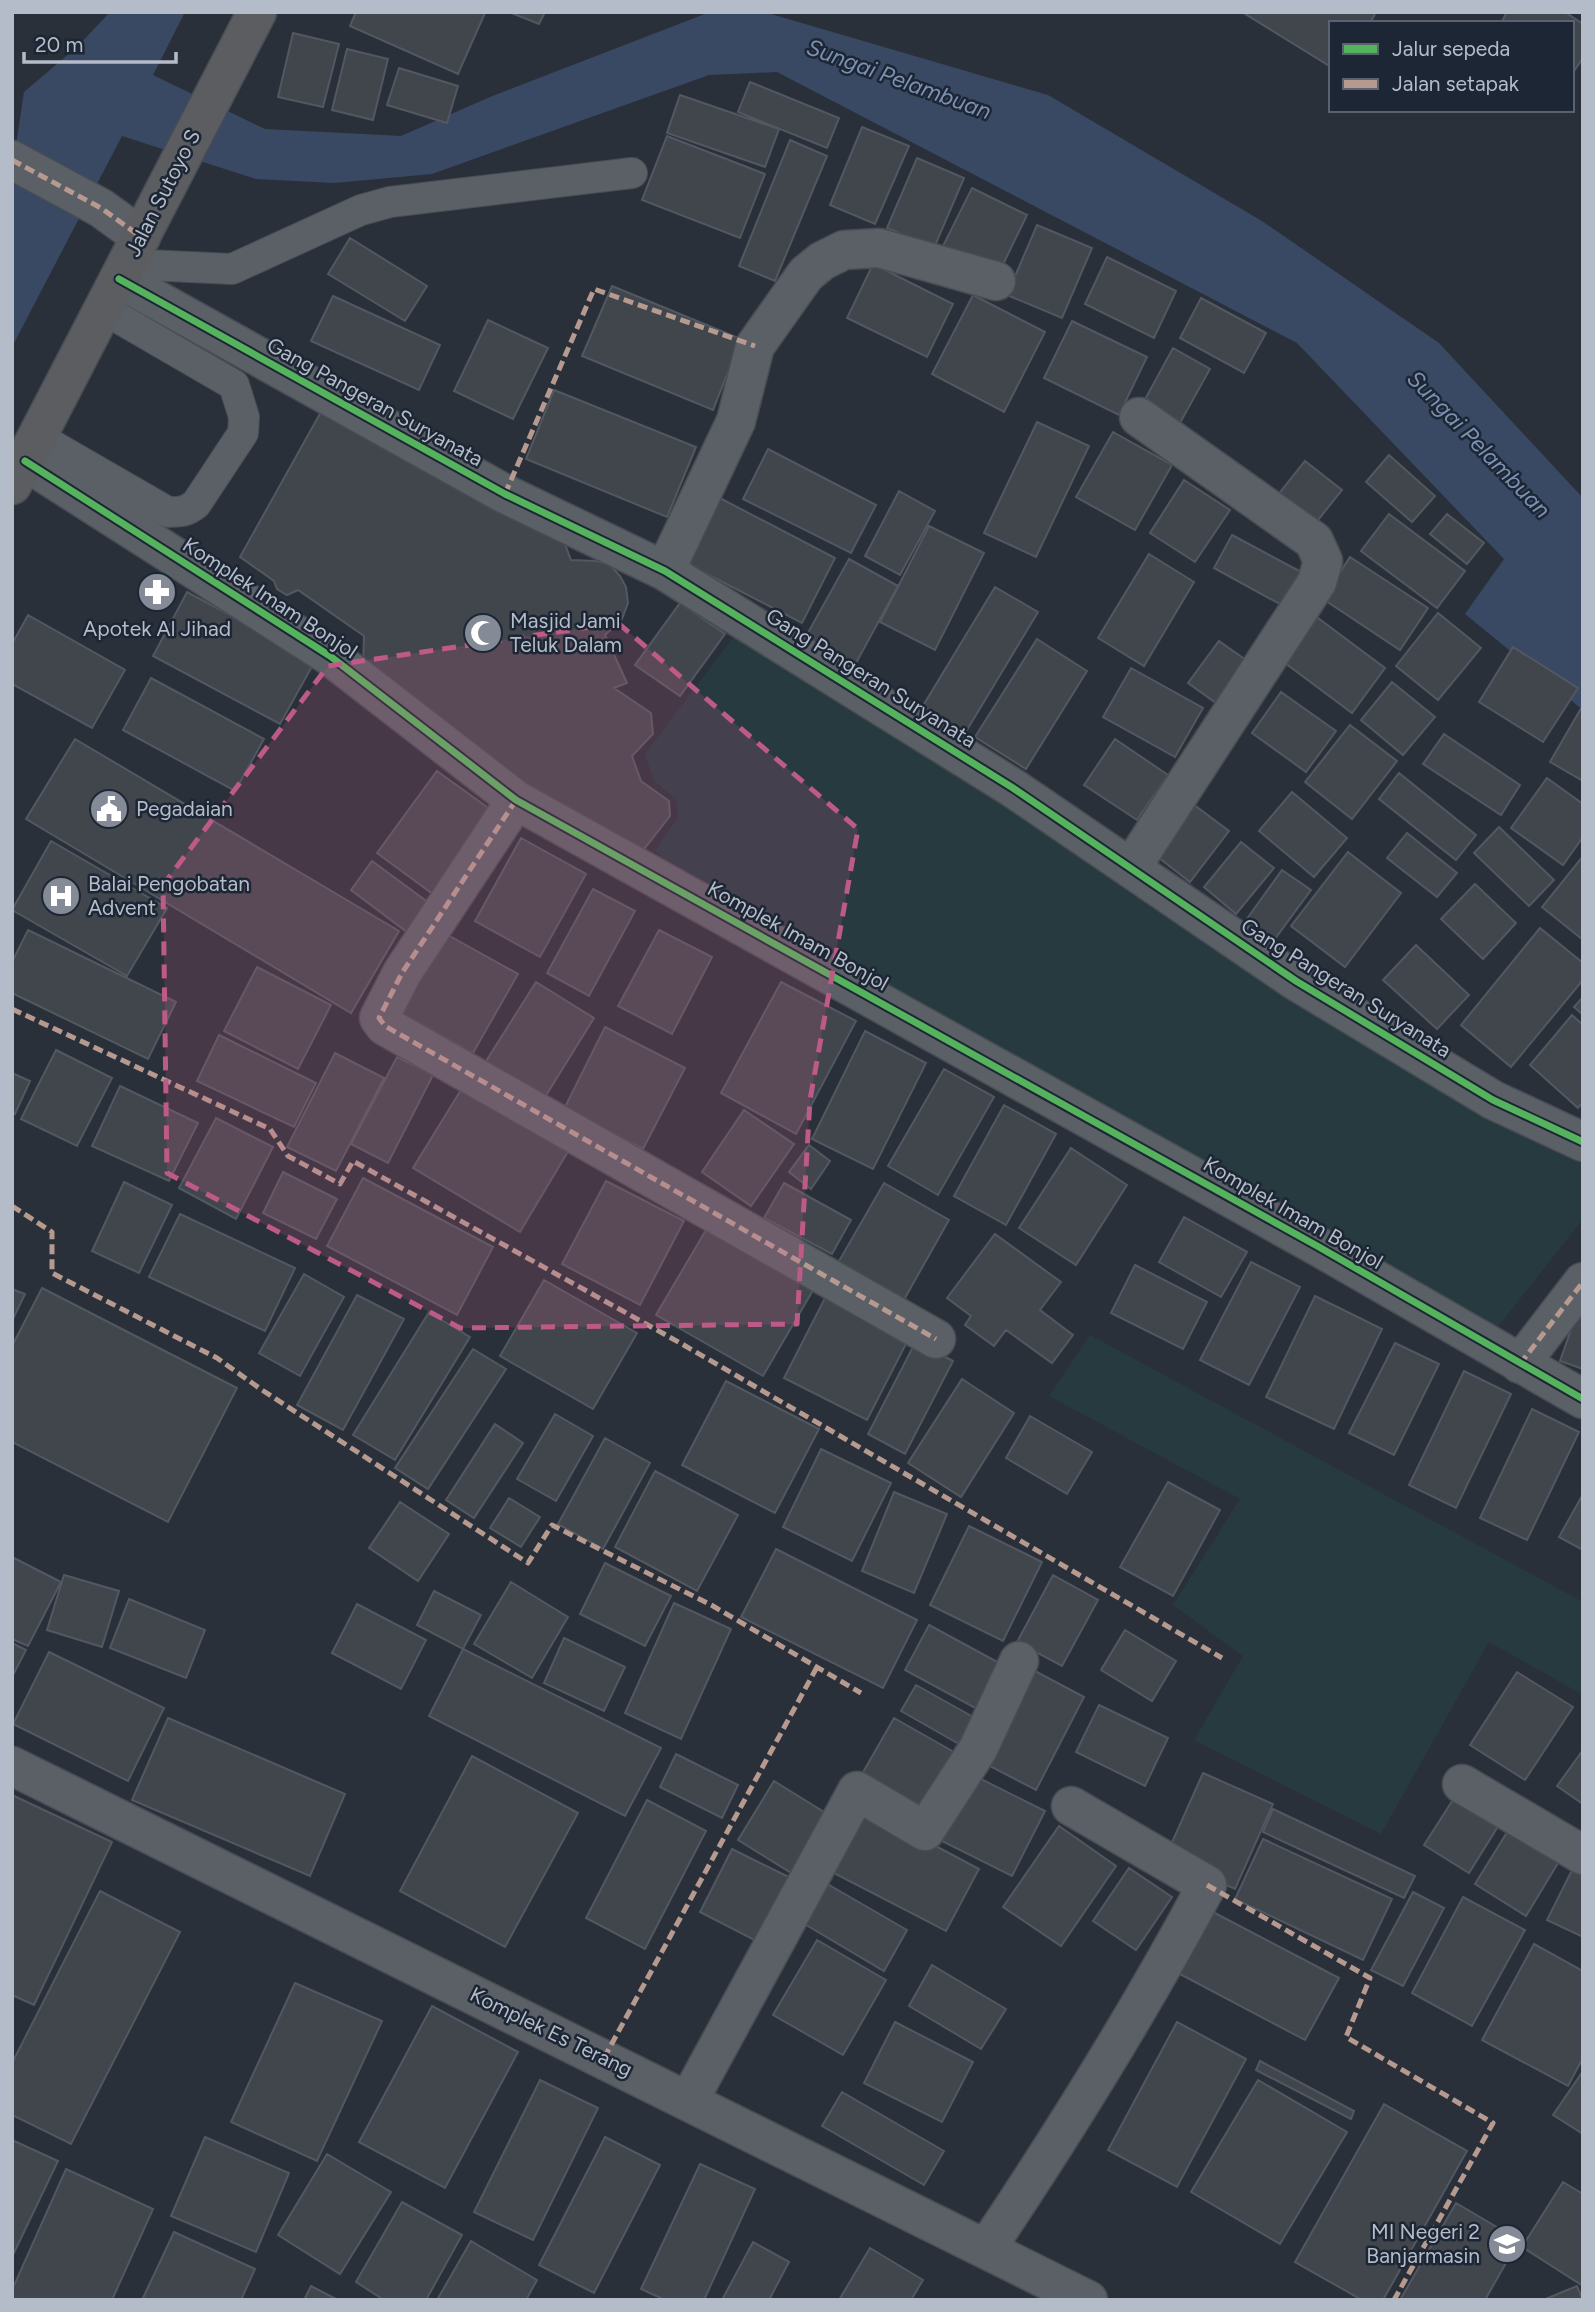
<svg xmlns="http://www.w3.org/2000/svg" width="1595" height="2312" viewBox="0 0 1595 2312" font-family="Figtree,sans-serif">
	<rect width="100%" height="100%" fill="#2a3039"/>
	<!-- green -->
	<path fill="#273a3f" d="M738 631 1324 1017 1484 1111 1583 1163V1219L1493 1333 1075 1089 675 872 655 850 678 817 677 800 654 781 645 754Z
		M1090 1335 1583 1602V1695L1489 1642 1381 1834 1194 1740 1243 1656 1173 1605 1240 1499 1049 1396Z"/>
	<!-- water -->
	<path fill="#394964" d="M110 12H185L153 75 265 129 401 136 490 97 710 12H764L1048 95 1262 221 1439 343 1583 498V710L1465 614 1504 559 1297 343 777 72 709 75 432 174 334 183 256 179 122 136 12 347V150L17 139 24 92 78 46Z"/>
	<!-- building -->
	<path fill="#41464d" stroke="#525861" stroke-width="2" d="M356 12H483L485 13 458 74 350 26Z
		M509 12H545L539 24Z
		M1242 12H1376L1370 23H1331V67Z
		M1507 12H1565L1583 24V58L1574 71 1572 23H1501Z
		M293 33 339 44 323 107 278 97Z
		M347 49 388 59 373 120 332 110Z
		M399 68 458 86 447 123 387 105Z
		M750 82 839 118 827 148 738 112Z
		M680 95 779 129 765 167 667 133Z
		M862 127 909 146 875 224 830 205Z
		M667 136 765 174 740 238 642 200Z
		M790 140 827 156 775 281 739 266Z
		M917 158 964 178 934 248 887 228Z
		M972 188 1027 215 995 281 939 254Z
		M1037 225 1092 248 1062 318 1007 295Z
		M350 238 427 286 405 321 328 274Z
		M1107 257 1176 291 1154 338 1085 304Z
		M873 264 953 304 927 357 847 318Z
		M612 286 741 339 713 410 582 356Z
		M973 295 1045 332 1004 412 932 374Z
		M333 296 440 345 419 390 311 341Z
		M1201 298 1266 333 1244 373 1180 338Z
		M488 320 548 348 513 419 454 391Z
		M1072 321 1147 357 1119 415 1044 378Z
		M1173 348 1210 369 1180 423 1143 403Z
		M554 390 696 447 667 517 526 459Z
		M322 410 556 520 571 560 596 561 610 565 620 576 626 587 628 603 622 619 605 635 627 683 614 688 651 713 653 734 632 756 641 781 669 801 670 816 641 853 434 731 363 667 364 636 298 590 287 595 277 589 274 581 240 557Z
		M1037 422 1089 446 1036 557 984 533Z
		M1113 432 1172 465 1135 530 1076 497Z
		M768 449 876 505 851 553 743 499Z
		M1389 455 1435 496 1412 522 1366 482Z
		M1305 461 1342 490 1310 530 1273 501Z
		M1184 480 1230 510 1195 562 1150 533Z
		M899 491 935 511 900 575 865 556Z
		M714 495 835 558 802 623 680 560Z
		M1389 514 1465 571 1437 608 1361 551Z
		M1447 514 1484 543 1467 564 1430 534Z
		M929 526 984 553 935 650 880 622Z
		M1232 535 1305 574 1287 608 1214 568Z
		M1149 554 1194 582 1144 666 1098 638Z
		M1350 557 1428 608 1400 650 1323 599Z
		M849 559 898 586 855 665 805 638Z
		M995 587 1038 612 964 735 921 709Z
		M187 592 315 661 280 724 153 656Z
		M680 603 725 634 680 696 635 665Z
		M1438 613 1481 648 1438 700 1396 666Z
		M28 615 125 670 92 728 12 684V644Z
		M1314 615 1385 668 1352 713 1281 660Z
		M1037 639 1087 671 1026 769 975 737Z
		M1219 641 1246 660 1216 703 1188 683Z
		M1513 647 1578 688 1543 742 1479 702Z
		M1131 668 1203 708 1175 757 1103 717Z
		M151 678 264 739 235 791 123 730Z
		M1392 682 1435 717 1403 755 1361 720Z
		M1281 692 1336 731 1306 772 1252 733Z
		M1583 705V781L1550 762Z
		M1350 725 1397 761 1352 819 1305 782Z
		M1444 734 1520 785 1501 815 1423 764Z
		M75 739 399 931 351 1013 26 819Z
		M1115 739 1168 775 1137 820 1084 785Z
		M437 771 498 815 437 897 377 853Z
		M1399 773 1476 835 1456 860 1379 799Z
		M1547 778 1583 804V837L1563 865 1511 828Z
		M1292 792 1347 838 1314 877 1259 831Z
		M1193 804 1229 831 1190 882 1154 854Z
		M1499 827 1554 880 1529 906 1474 853Z
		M1407 833 1457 873 1437 897 1387 858Z
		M521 838 586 874 540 957 475 921Z
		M51 841 167 908 127 976 12 910Z
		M1241 842 1274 868 1236 914 1204 887Z
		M1348 852 1401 893 1345 967 1291 926Z
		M1583 856V940L1542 907Z
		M372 861 429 903 407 932 351 890Z
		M1282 870 1311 890 1274 940 1246 920Z
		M1475 884 1516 923 1483 959 1441 919Z
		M593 889 635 911 589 996 547 973Z
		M1540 928 1583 963V980L1511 1067 1461 1025Z
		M28 930 176 1002 148 1059 12 993V962Z
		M659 930 712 957 672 1034 618 1006Z
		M446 934 518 974 473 1053 401 1013Z
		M1416 945 1469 995 1437 1029 1383 980Z
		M257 967 331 1005 298 1069 224 1031Z
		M536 982 594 1018 542 1102 483 1066Z
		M781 982 856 1021 796 1134 721 1093Z
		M1583 997V1015L1574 1007Z
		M1572 1015 1583 1025V1102L1578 1108 1530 1065Z
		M605 1027 685 1068 643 1149 564 1109Z
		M865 1031 926 1063 873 1169 812 1139Z
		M219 1035 316 1083 294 1127 197 1081Z
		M56 1050 112 1078 77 1146 21 1119Z
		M335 1053 384 1078 336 1171 287 1147Z
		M397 1057 433 1075 388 1163 351 1144Z
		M944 1069 994 1097 938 1195 888 1166Z
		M12 1073 30 1081 15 1114 12 1113Z
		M467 1080 573 1143 520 1232 413 1168Z
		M120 1086 198 1123 169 1181 92 1146Z
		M1004 1105 1056 1134 1006 1225 954 1196Z
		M744 1110 794 1144 751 1206 702 1172Z
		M216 1118 273 1147 236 1219 179 1188Z
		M809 1145 830 1161 811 1189 789 1172Z
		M1071 1148 1127 1185 1076 1265 1019 1228Z
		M283 1172 337 1199 316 1239 263 1213Z
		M363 1178 493 1247 457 1315 327 1246Z
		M606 1181 684 1221 640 1305 562 1264Z
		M124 1182 172 1205 139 1273 92 1251Z
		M784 1183 851 1220 832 1254 764 1218Z
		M884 1183 949 1220 901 1305 835 1268Z
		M180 1214 295 1268 265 1331 149 1277Z
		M1184 1217 1247 1252 1221 1297 1159 1262Z
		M710 1223 816 1285 763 1376 656 1315Z
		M995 1234 1061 1282 1040 1310 1073 1335 1052 1363 1006 1330 994 1346 965 1325 971 1316 947 1298Z
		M1251 1262 1300 1287 1249 1385 1200 1360Z
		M1135 1265 1207 1302 1183 1349 1111 1313Z
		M304 1274 344 1297 300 1376 259 1353Z
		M544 1280 637 1333 593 1409 500 1356Z
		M42 1288 237 1388 168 1522 12 1442V1346Z
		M12 1289 25 1294 12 1321Z
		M827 1294 910 1336 867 1420 784 1378Z
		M357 1295 404 1319 343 1430 297 1405Z
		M1315 1296 1382 1329 1334 1429 1266 1397Z
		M1583 1296V1369L1560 1361Z
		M429 1312 470 1337 395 1460 353 1435Z
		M916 1341 953 1361 905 1454 868 1434Z
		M1395 1343 1439 1364 1394 1455 1349 1433Z
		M473 1349 506 1369 428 1489 395 1468Z
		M1464 1371 1511 1394 1456 1508 1409 1485Z
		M962 1379 1014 1413 961 1497 908 1463Z
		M726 1381 819 1429 775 1513 682 1465Z
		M1532 1409 1579 1432 1527 1540 1480 1518Z
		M555 1414 593 1436 556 1501 517 1479Z
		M1030 1416 1092 1452 1067 1494 1006 1458Z
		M495 1424 523 1443 474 1518 446 1500Z
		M605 1438 650 1463 603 1549 558 1524Z
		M821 1449 891 1483 852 1561 783 1527Z
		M655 1471 738 1515 697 1591 615 1547Z
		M1168 1482 1220 1510 1173 1596 1120 1567Z
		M894 1492 947 1514 914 1593 862 1571Z
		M1583 1494V1550L1559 1537Z
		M509 1498 540 1517 521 1547 490 1528Z
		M400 1502 449 1534 418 1581 369 1548Z
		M969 1526 1042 1562 1003 1641 930 1605Z
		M776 1549 917 1620 883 1688 741 1617Z
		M12 1557 61 1582 28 1646 12 1639Z
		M605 1563 671 1596 645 1646 580 1614Z
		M64 1575 119 1591 102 1647 47 1630Z
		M1053 1575 1098 1600 1062 1666 1017 1642Z
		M511 1582 568 1617 532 1678 474 1644Z
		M434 1591 481 1615 463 1649 417 1625Z
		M129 1599 205 1630 186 1678 110 1648Z
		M674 1603 731 1629 681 1739 625 1713Z
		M357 1604 426 1640 401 1689 332 1653Z
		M929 1625 1001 1664 977 1709 905 1670Z
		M1125 1630 1176 1661 1152 1701 1101 1670Z
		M564 1638 625 1667 604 1711 544 1683Z
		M12 1643 26 1650 12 1677Z
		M463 1649 661 1748 625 1816 429 1716Z
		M49 1652 164 1708 128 1781 13 1724Z
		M1035 1671 1084 1697 1036 1790 986 1764Z
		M1517 1672 1573 1707 1525 1780 1470 1745Z
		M916 1685 975 1718 959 1744 901 1711Z
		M1099 1705 1168 1738 1145 1786 1076 1752Z
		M168 1718 345 1794 310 1876 132 1800Z
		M894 1718 961 1756 919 1826 854 1788Z
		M1583 1750V1804L1557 1786Z
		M676 1754 738 1785 722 1818 660 1787Z
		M472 1756 578 1813 505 1947 400 1891Z
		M1203 1773 1273 1804 1235 1889 1165 1858Z
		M975 1776 1045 1811 1012 1876 942 1841Z
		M774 1781 829 1815 793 1874 738 1840Z
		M1458 1792 1502 1820 1469 1873 1424 1845Z
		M12 1795 112 1842 34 2005 12 1995Z
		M647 1800 706 1831 645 1949 586 1918Z
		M866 1809 979 1869 946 1931 832 1872Z
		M1273 1809 1415 1876 1404 1898 1263 1832Z
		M1059 1826 1116 1866 1061 1946 1003 1907Z
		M1511 1826 1561 1858 1526 1916 1475 1884Z
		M1263 1839 1392 1899 1363 1960 1235 1899Z
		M732 1849 803 1884 770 1948 700 1912Z
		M1575 1864 1583 1868V1937L1547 1920Z
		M1129 1868 1172 1897 1136 1950 1093 1921Z
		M824 1882 907 1930 884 1971 801 1922Z
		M100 1891 180 1932 71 2144 12 2115V2063Z
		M1413 1892 1444 1908 1403 1986 1371 1970Z
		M1463 1897 1525 1930 1472 2026 1412 1993Z
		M1211 1911 1339 1978 1305 2040 1178 1973Z
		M817 1940 886 1980 843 2055 773 2015Z
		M1534 1944 1583 1971V2058L1568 2086 1482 2040Z
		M932 1965 1006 2009 981 2049 909 2006Z
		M295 1983 382 2021 317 2161 231 2122Z
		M432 2006 518 2052 445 2188 359 2142Z
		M895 2022 973 2062 942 2122 864 2083Z
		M1177 2022 1246 2059 1177 2187 1108 2150Z
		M1260 2061 1354 2111 1351 2119 1256 2070Z
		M1583 2071V2134L1553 2115Z
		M540 2080 598 2108 533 2240 474 2212Z
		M1258 2080 1347 2132 1280 2244 1191 2192Z
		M842 2092 944 2151 924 2185 822 2126Z
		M1384 2104 1467 2151 1383 2300H1362L1295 2262Z
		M205 2137 289 2173 256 2252 171 2216Z
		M605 2137 660 2165 594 2293 539 2265Z
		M12 2140 58 2161 12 2257Z
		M327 2154 391 2192 340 2274 278 2235Z
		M700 2164 755 2189 704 2300H665L641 2289Z
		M66 2169 153 2209 112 2300H12V2290Z
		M1563 2182 1583 2194V2286L1522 2247Z
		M402 2202 462 2235 426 2300H384L356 2282Z
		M1456 2203 1519 2240 1485 2300H1400Z
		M174 2232 255 2269 241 2300H142Z
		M471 2241 537 2280 526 2300H437Z
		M753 2242 789 2262 769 2300H722Z
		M870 2248 923 2280 911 2300H839Z
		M311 2286 338 2300H304Z
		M1577 2286 1583 2300H1543Z"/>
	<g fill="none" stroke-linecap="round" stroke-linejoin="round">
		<defs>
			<path id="lane" d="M126 264 232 269 361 210 390 202 632 173
				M38 437 168 512C180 512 186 512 196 504L243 433 244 417 234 385 103 309"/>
			<path id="street" d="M12 160 101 208 141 237
				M119 279 505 494 665 571 1013 788 1296 981 1493 1100 1583 1142
				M25 461 330 656 516 800 1319 1247 1583 1399
				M665 571 736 421 755 346 806 274 822 261 844 250 879 248 996 281
				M516 800 402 973 379 1018 385 1026 936 1339
				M1131 868 1317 582 1323 561 1314 541 1139 417
				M1520 1364 1583 1282
				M12 1766 1088 2300
				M1462 1784 1583 1855
				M689 2100 857 1791 925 1831 978 1749 1019 1661
				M986 2249C1065 2131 1140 2011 1207 1885L1071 1806"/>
			<path id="highway" d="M12 485 257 12"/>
		</defs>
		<!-- lane casing -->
		<use href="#lane" stroke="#484c53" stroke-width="32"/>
		<!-- street casing -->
		<use href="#street" stroke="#484c53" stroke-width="41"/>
		<!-- highway casing -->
		<use href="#highway" stroke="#474c55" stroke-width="41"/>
		<!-- lane -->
		<use href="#lane" stroke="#5b5f66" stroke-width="30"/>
		<!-- street -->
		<use href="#street" stroke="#5b5f66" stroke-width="38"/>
		<!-- highway -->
		<use href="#highway" stroke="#5b5d60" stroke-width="38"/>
		<!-- quiet -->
		<path stroke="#b69a8f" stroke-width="5" stroke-dasharray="10 5" stroke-linecap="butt" d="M12 160 101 208 141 237
			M505 494 594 289 755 346
			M516 800 402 973 379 1018 385 1026 936 1339
			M12 1009 270 1129 288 1156 340 1184 353 1161 682 1344 1222 1658
			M12 1206 52 1232V1273L217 1358 262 1390 528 1563 552 1525 713 1606 861 1693
			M1520 1364 1583 1282
			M1207 1885 1370 1978 1346 2037 1493 2123 1394 2300
			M604 2058 817 1667"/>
		<defs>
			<path id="cycleway" d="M119 279 505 494 665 571 1013 788 1296 981 1493 1100 1583 1142
				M25 461 330 656 516 800 1319 1247 1583 1399"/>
		</defs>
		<!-- cycleway casing -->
		<use href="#cycleway" stroke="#1d2634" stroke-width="11"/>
		<!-- cycleway -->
		<use href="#cycleway" stroke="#56b35d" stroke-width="7"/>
	</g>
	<!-- marked area -->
	<path fill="#bd5a87" fill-opacity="0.2" stroke="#bd5a87" stroke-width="5" stroke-dasharray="14 9" stroke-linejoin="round" d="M618 623 858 829 810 1100 797 1324 460 1328 167 1173 163 885 328 666Z"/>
	<!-- icons -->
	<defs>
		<symbol id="pharmacy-disc" viewBox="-11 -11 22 22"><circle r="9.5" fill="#848b97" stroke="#1d2634"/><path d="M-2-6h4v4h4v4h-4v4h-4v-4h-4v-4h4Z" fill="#fff"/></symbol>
		<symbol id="mosque-disc" viewBox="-11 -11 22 22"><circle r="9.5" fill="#848b97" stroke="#1d2634"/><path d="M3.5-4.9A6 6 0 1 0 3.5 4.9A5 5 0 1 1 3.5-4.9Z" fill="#fff"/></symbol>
		<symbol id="civic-disc" viewBox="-11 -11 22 22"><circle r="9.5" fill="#848b97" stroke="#1d2634"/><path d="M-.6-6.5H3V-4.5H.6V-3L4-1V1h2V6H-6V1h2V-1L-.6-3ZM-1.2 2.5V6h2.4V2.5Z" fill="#fff"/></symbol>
		<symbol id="hospital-disc" viewBox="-11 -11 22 22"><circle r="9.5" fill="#848b97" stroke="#1d2634"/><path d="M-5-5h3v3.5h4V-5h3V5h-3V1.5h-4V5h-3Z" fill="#fff"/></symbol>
		<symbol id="school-disc" viewBox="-11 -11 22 22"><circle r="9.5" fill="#848b97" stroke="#1d2634"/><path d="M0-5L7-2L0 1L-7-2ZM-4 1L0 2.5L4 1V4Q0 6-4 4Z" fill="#fff"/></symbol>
	</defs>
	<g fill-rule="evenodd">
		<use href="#pharmacy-disc" x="135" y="570" width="44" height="44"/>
		<use href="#mosque-disc" x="461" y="611" width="44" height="44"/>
		<use href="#civic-disc" x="87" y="787" width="44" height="44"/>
		<use href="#hospital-disc" x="39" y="874" width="44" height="44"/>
		<use href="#school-disc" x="1485" y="2222" width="44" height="44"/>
	</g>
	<g text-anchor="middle" stroke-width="5" stroke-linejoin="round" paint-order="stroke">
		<!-- street labels -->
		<g font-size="21" fill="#b5bcc9" stroke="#1d2634">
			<text transform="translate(163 193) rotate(-63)" y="7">Jalan Sutoyo S</text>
			<text transform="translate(375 402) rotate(29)" y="7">Gang Pangeran Suryanata</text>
			<text transform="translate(270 598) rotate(33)" y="7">Komplek Imam Bonjol</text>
			<text transform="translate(871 678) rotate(32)" y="7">Gang Pangeran Suryanata</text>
			<text transform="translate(798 936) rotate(29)" y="7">Komplek Imam Bonjol</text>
			<text transform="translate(1346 988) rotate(32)" y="7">Gang Pangeran Suryanata</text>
			<text transform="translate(1293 1213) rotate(30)" y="7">Komplek Imam Bonjol</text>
			<text transform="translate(551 2032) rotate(26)" y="7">Komplek Es Terang</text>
		</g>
		<!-- poi labels -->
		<g font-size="21" fill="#b5bcc9" stroke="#1d2634" text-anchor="start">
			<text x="510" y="628">Masjid Jami<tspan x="510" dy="24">Teluk Dalam</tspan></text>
			<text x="157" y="636" text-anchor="middle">Apotek Al Jihad</text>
			<text x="136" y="816">Pegadaian</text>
			<text x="88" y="891">Balai Pengobatan<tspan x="88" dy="24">Advent</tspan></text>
			<text x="1480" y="2239" text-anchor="end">MI Negeri 2<tspan x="1480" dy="24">Banjarmasin</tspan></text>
		</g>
		<!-- water labels -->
		<g font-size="23" font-style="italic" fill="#7c90b1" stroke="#1d2634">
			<text transform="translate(899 79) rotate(20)" y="8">Sungai Pelambuan</text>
			<text transform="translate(1479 444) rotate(46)" y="8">Sungai Pelambuan</text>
		</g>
	</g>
	<!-- border -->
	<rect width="1595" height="2312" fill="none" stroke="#b5bcc9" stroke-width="28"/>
	<!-- legend -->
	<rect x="1329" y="21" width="245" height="91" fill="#1d2634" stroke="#5a6270" stroke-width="2"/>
	<rect x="1343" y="44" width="35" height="10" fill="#56b35d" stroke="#5a6270" stroke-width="2"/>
	<text x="1392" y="56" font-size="21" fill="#b5bcc9">Jalur sepeda</text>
	<rect x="1343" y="79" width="35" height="10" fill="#b69a8f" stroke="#5a6270" stroke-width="2"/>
	<text x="1392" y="91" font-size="21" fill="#b5bcc9">Jalan setapak</text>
	<!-- scale -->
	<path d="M24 52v10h152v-10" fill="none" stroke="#b5bcc9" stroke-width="3.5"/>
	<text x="35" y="52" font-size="21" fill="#b5bcc9" stroke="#1d2634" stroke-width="5" paint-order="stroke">20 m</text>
</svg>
